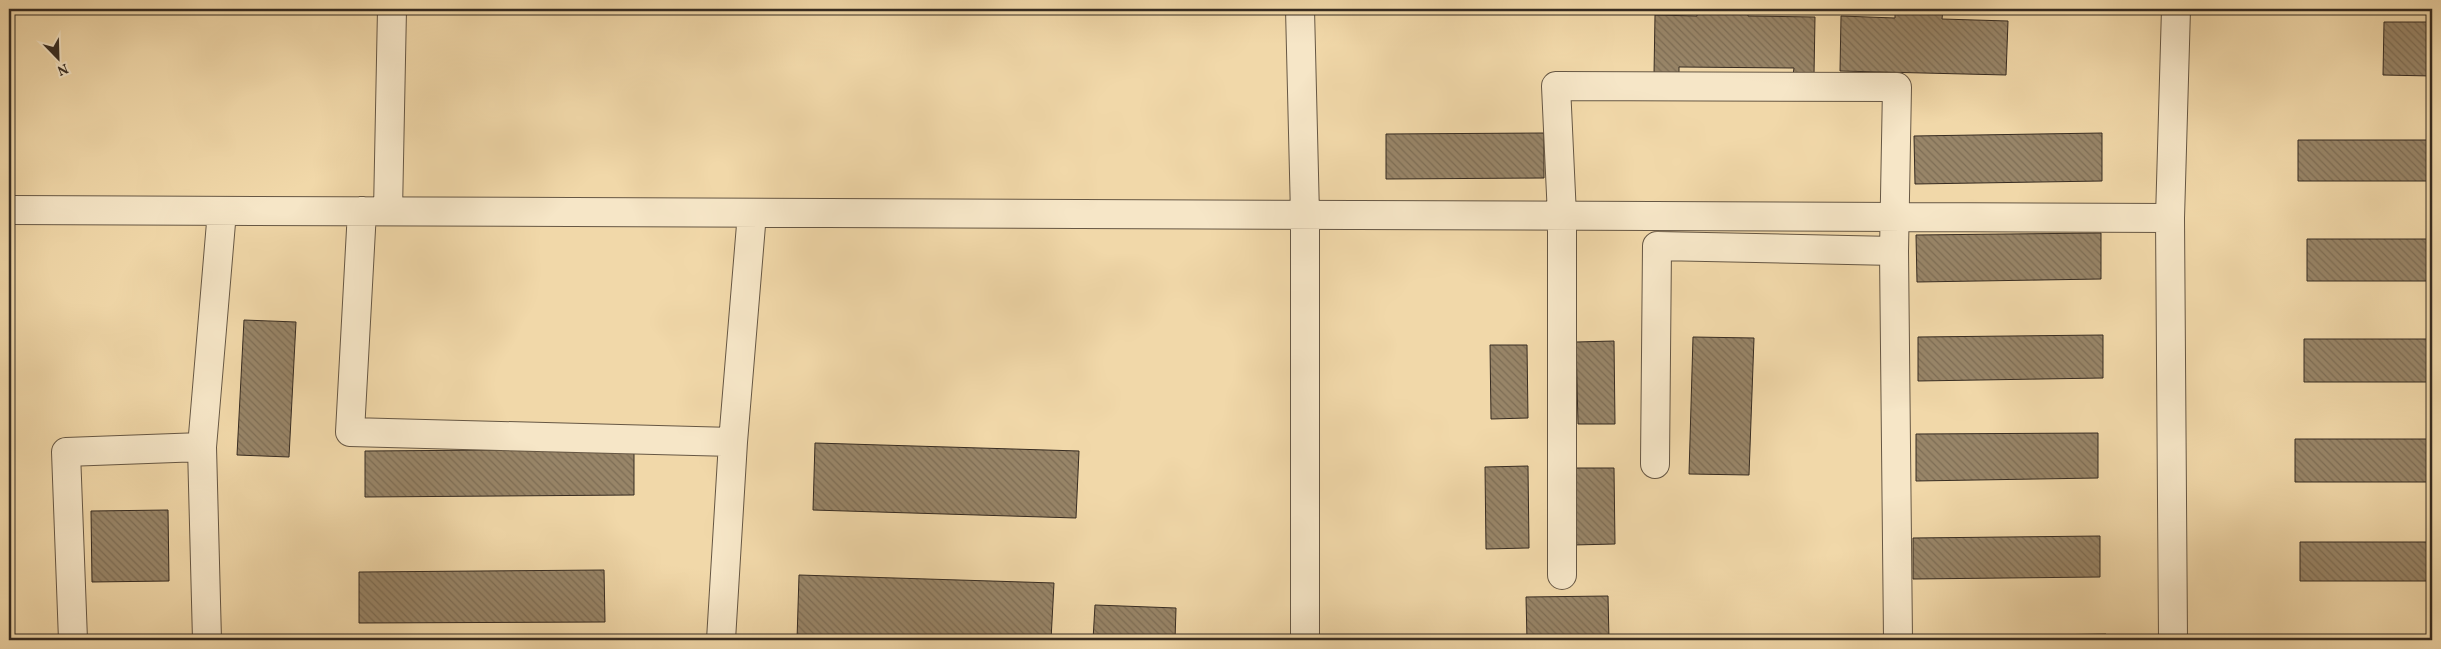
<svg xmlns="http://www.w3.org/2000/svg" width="2441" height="649" viewBox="0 0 2441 649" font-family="Vollkorn,serif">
	<defs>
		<pattern id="building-back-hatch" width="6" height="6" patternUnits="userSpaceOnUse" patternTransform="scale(1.25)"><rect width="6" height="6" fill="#988568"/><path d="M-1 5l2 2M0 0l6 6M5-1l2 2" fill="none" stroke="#7d6d55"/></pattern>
	</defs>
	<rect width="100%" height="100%" fill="#f1d8a9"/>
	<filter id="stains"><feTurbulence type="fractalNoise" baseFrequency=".004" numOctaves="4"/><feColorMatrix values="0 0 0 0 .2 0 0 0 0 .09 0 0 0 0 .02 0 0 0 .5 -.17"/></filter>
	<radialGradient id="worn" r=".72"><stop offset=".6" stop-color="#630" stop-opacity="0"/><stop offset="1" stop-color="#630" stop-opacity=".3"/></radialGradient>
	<!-- building -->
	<path fill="url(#building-back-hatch)" stroke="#372c22" d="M1697 9H1748V16L1815 17 1814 75H1793L1794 68 1679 67V75L1654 74 1655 15 1697 16Z
		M1895 9H1943L1942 19 2008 21 2006 75 1840 71 1841 16 1895 18Z
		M2384 22H2432V76L2383 75Z
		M1544 133V178L1386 179V134Z
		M2102 133V181L1915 184 1914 136Z
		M2298 140H2432V181H2298Z
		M2101 233V279L1917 282 1916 235Z
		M2307 239H2432V281H2307Z
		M244 320 296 322 289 457 237 455Z
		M2103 335V378L1918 381V337Z
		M1693 337 1754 338 1749 475 1689 474Z
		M2304 339H2432V382H2304Z
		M1614 341 1615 424H1578L1576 342Z
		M1490 345H1527L1528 418 1491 419Z
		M2098 433V478L1916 481V434Z
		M2295 439H2432V482H2295Z
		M815 443 1079 451 1076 518 813 510Z
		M634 449V495L365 497V451Z
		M1528 466 1529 548 1486 549 1485 467Z
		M1572 468H1614L1615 544 1573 545Z
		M168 510 169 581 92 582 91 511Z
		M2100 536V577L1913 579V538Z
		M2300 542H2432V581H2300Z
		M604 570 605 622 359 623V572Z
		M799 575 1054 583 1051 640H797Z
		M1608 596 1609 640H1527L1526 597Z
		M1095 605 1176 608 1175 640H1093Z
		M2106 634V640H1919V637Z
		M2284 635H2432V640H2284Z"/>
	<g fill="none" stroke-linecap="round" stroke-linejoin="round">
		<defs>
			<path id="minor" d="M1300 9 1305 215V640
				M9 210 2170 218
				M362 211 350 432 733 442
				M388 211 392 9
				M1655 464 1657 246 1894 251
				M1562 575V216L1556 86 1897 87 1894 251 1898 640
				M73 640 66 452 202 447
				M207 640 202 447 222 211
				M721 640 733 442 752 213
				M2173 640 2170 218 2176 9"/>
		</defs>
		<!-- minor casing -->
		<use href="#minor" stroke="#665744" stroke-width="30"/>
		<!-- minor -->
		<use href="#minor" stroke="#f6e6c7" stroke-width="28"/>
	</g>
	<!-- margin -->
	<rect width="2441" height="649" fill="none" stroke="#f1d8a9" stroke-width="30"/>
	<rect x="10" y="10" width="2421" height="629" fill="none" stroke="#372c22" stroke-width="2.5"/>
	<rect x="15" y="15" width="2411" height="619" fill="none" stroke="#372c22"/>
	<!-- north arrow -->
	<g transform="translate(58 58) rotate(157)" stroke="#f6e6c7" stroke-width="4" paint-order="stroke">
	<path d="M0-4L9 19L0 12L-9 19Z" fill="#372c22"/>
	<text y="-8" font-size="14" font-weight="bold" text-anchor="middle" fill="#372c22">N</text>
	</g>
	<rect width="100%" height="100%" filter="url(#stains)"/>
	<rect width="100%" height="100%" fill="url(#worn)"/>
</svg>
